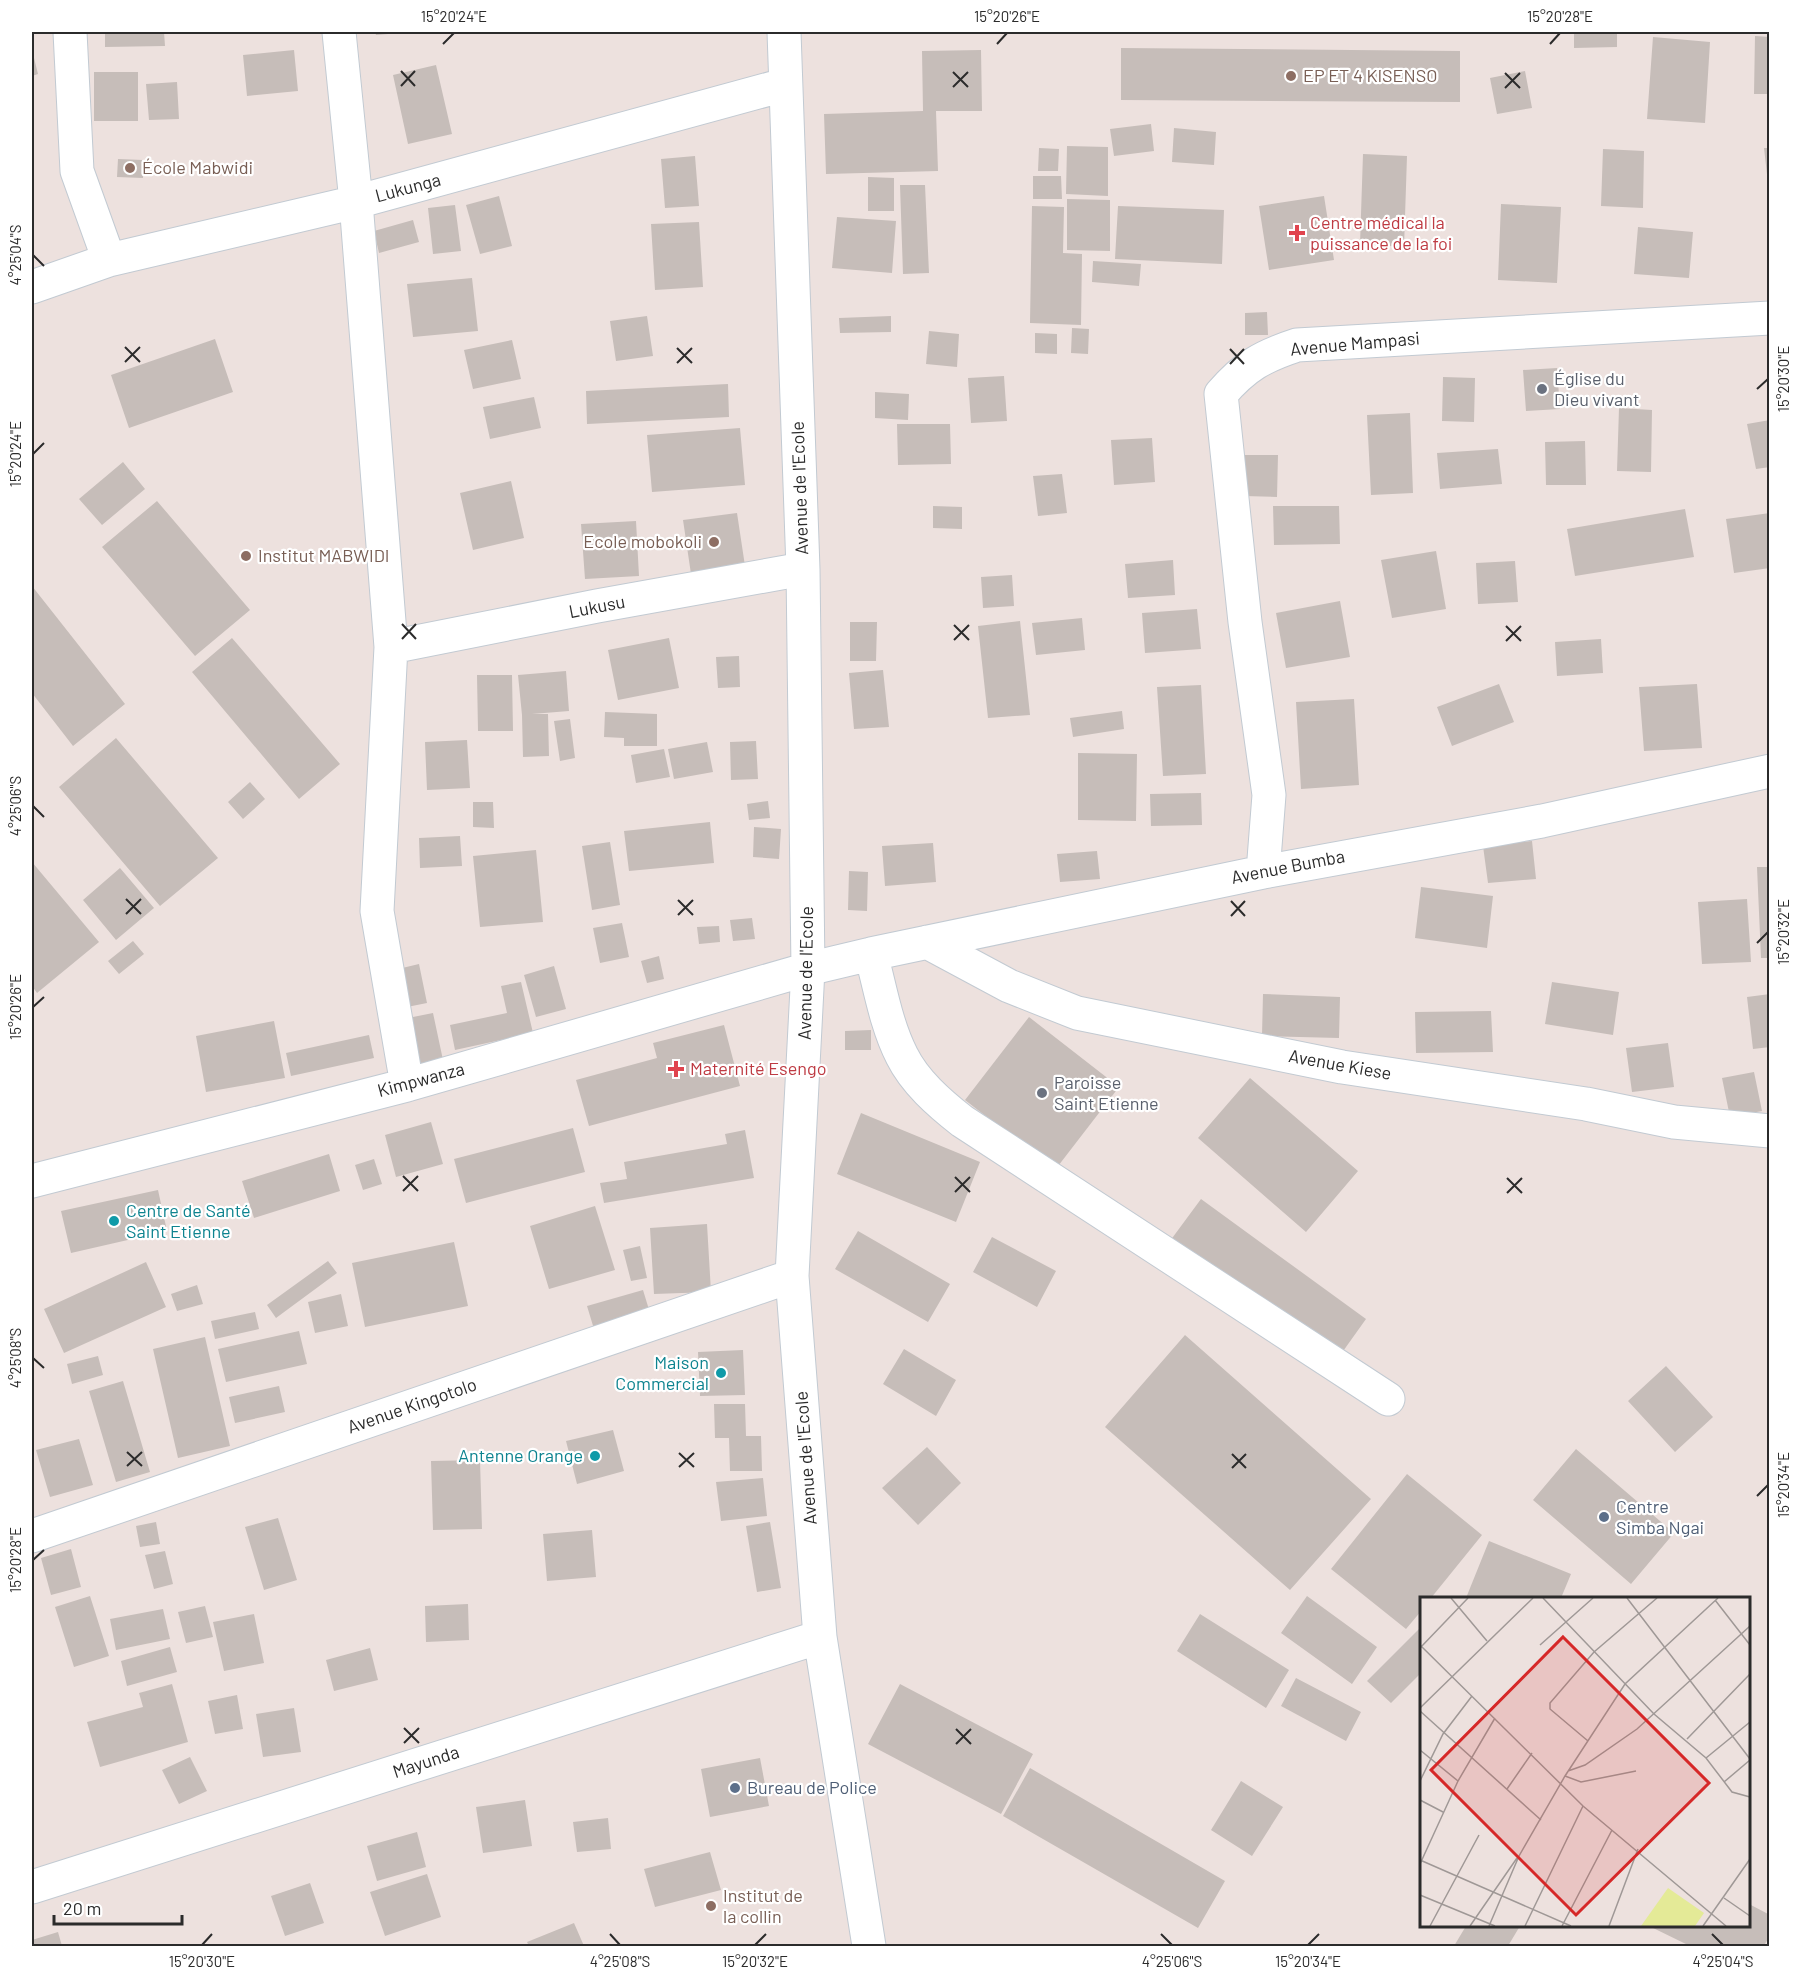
<svg xmlns="http://www.w3.org/2000/svg" width="1801" height="1978" viewBox="0 0 1801 1978" font-family="Barlow,sans-serif">
	<rect width="100%" height="100%" fill="#ede1de"/>
	<!-- building -->
	<path fill="#c6bdb9" d="M105 32H164L165 46 105 47Z
		M375 32H400V33L376 35Z
		M1574 32H1617V47L1574 48Z
		M1755 36 1770 37V94H1754Z
		M1653 37 1710 42 1705 123 1647 119Z
		M1121 48 1460 51V102L1121 100Z
		M32 50 38 74 32 76Z
		M294 50 298 91 247 96 243 55Z
		M981 50 982 111H936L938 171 826 174 824 114 923 111 922 51Z
		M436 65 452 134 408 144 393 75Z
		M1525 71 1532 108 1497 114 1490 78Z
		M94 72H138V121H94Z
		M177 82 179 119 149 120 146 84Z
		M1151 124 1154 151 1114 156 1110 129Z
		M1174 128 1216 132 1214 165 1172 162Z
		M1067 146 1108 147V196L1066 194Z
		M1039 148 1059 149 1058 171H1038Z
		M1764 148H1770V183H1768Z
		M1603 149 1644 151 1643 208 1601 206Z
		M1363 154 1407 156 1404 247 1360 244Z
		M695 156 699 206 665 208 661 159Z
		M118 159 143 160V178L117 177Z
		M1033 176H1061L1062 199H1033Z
		M868 177 894 178V211H868Z
		M900 185H925L929 273 903 274Z
		M499 196 512 246 480 254 466 205Z
		M1324 196 1334 260 1269 270 1259 206Z
		M1067 199 1110 200V251L1067 250Z
		M1501 204 1561 207 1557 283 1498 280Z
		M455 205 461 251 433 254 428 208Z
		M1032 206 1064 207 1063 253 1082 254 1081 325 1030 323Z
		M1118 206 1224 210 1222 264 1115 259Z
		M837 217 896 221 892 273 832 268Z
		M413 220 419 242 379 253 374 231Z
		M699 222 703 287 655 290 651 224Z
		M1638 227 1693 232 1689 278 1634 274Z
		M1093 261 1141 264 1139 286 1092 282Z
		M472 278 478 331 413 337 407 284Z
		M1267 312 1268 335H1245V313Z
		M647 316 653 356 616 361 610 321Z
		M891 316V332L840 333 839 318Z
		M1072 328 1089 329 1088 354 1071 353Z
		M929 331 959 334 957 367 926 364Z
		M1035 333 1057 334V354L1035 353Z
		M215 339 233 392 129 428 111 375Z
		M512 340 521 379 473 389 464 350Z
		M1557 368 1560 409 1526 411 1523 370Z
		M1004 376 1007 421 971 423 968 378Z
		M1443 377 1475 378 1474 422 1442 421Z
		M728 384 729 417 587 424 586 391Z
		M875 392 909 394 908 420 875 418Z
		M534 397 541 428 490 439 483 407Z
		M1619 408 1652 410 1651 472 1617 471Z
		M1410 413 1413 493 1371 495 1367 415Z
		M1770 420V467L1756 469 1747 424Z
		M897 424H950L951 464 898 465Z
		M740 428 745 485 652 492 647 435Z
		M1152 438 1155 482 1114 485 1111 440Z
		M1585 441 1586 485H1546L1545 442Z
		M1498 449 1502 484 1440 489 1437 453Z
		M1245 455H1278L1277 497 1244 496Z
		M123 462 145 489 102 525 79 499Z
		M1062 474 1067 513 1038 516 1033 476Z
		M511 481 524 538 473 550 460 493Z
		M157 501 250 610 195 656 102 547Z
		M933 506 962 507V529L933 528Z
		M1273 506H1339L1340 544 1274 545Z
		M1685 509 1694 557 1575 576 1567 529Z
		M737 513 745 566 691 574 683 520Z
		M1770 513V568L1734 573 1726 519Z
		M636 521 639 576 585 579 581 524Z
		M1436 551 1446 609 1392 618 1381 560Z
		M1173 560 1175 595 1128 598 1125 564Z
		M1515 561 1518 602 1478 604 1476 563Z
		M1012 575 1014 606 983 608 981 577Z
		M32 586 125 704 73 746 32 693Z
		M1340 601 1350 657 1286 668 1276 613Z
		M1197 609 1201 649 1145 653 1142 613Z
		M1082 618 1085 650 1036 655 1032 623Z
		M1020 621 1030 715 988 718 978 626Z
		M850 622H877L876 661H850Z
		M232 638 340 764 299 799 192 672Z
		M669 638 679 688 618 700 608 650Z
		M1601 639 1603 673 1557 676 1555 642Z
		M739 656 740 687 718 688 716 657Z
		M883 670 889 727 854 729 849 673Z
		M566 671 569 711 532 714H548L549 756 523 757 522 715 518 675Z
		M477 675H512L513 731H478Z
		M1499 684 1514 722 1452 746 1437 707Z
		M1697 684 1702 748 1644 751 1639 687Z
		M1201 685 1206 774 1163 776 1157 687Z
		M1354 699 1359 785 1301 789 1296 702Z
		M1122 711 1124 729 1073 737 1070 718Z
		M605 712 657 714V746H624V738L604 737Z
		M570 719 575 758 560 761 554 721Z
		M116 738 218 858 160 906 59 787Z
		M467 740 470 788 427 790 425 742Z
		M756 741 758 779 731 780 730 742Z
		M707 742 713 772 674 779 668 749Z
		M664 749 670 777 636 783 631 755Z
		M1078 753 1137 754 1136 821 1078 820Z
		M250 782 265 799 243 819 228 802Z
		M1201 793 1202 825 1151 826 1150 794Z
		M768 801 770 818 749 820 747 804Z
		M473 802H493L494 828 473 827Z
		M710 822 714 863 629 871 624 831Z
		M754 827 781 829 779 859 753 857Z
		M460 836 462 866 420 868 419 838Z
		M1532 841 1536 879 1488 883 1483 846Z
		M610 842 620 905 592 910 582 846Z
		M933 843 936 882 885 886 882 846Z
		M536 850 543 922 480 927 473 856Z
		M1097 851 1100 879 1060 882 1057 854Z
		M32 862 99 942 37 993 32 986Z
		M1757 867H1770V958H1761Z
		M120 868 154 908 116 940 83 900Z
		M849 871 868 872 867 911 848 910Z
		M1421 887 1493 896 1487 948 1415 938Z
		M1747 899 1751 962 1702 964 1698 902Z
		M752 918 755 939 733 941 730 920Z
		M622 923 629 957 600 963 593 928Z
		M719 926 720 942 699 944 697 927Z
		M133 941 144 954 119 974 108 961Z
		M659 956 664 979 647 983 641 961Z
		M419 964 427 1003 407 1007 398 969Z
		M554 966 566 1009 536 1017 524 975Z
		M521 982 533 1033 455 1050 450 1025 507 1013 501 986Z
		M1552 982 1619 992 1613 1035 1545 1024Z
		M1263 994 1340 997 1339 1038 1262 1036Z
		M1770 994V1047L1753 1049 1747 997Z
		M1491 1011 1493 1052 1416 1053 1415 1012Z
		M433 1013 443 1060 418 1065 408 1018Z
		M1029 1017 1119 1087 1055 1170 965 1100Z
		M274 1021 285 1078 206 1092 196 1036Z
		M724 1025 740 1086 589 1126 576 1080 657 1058 653 1043Z
		M871 1030V1050H845V1031Z
		M369 1035 374 1058 291 1076 286 1053Z
		M1668 1043 1674 1087 1632 1092 1626 1048Z
		M1754 1072 1762 1111 1730 1117 1722 1078Z
		M1250 1078 1358 1171 1306 1232 1198 1138Z
		M861 1113 980 1162 956 1222 837 1174Z
		M431 1122 443 1164 396 1177 385 1135Z
		M573 1128 585 1172 466 1203 454 1159Z
		M745 1130 754 1178 604 1203 600 1183 627 1179 624 1162 727 1144 725 1134Z
		M329 1154 340 1191 254 1218 242 1181Z
		M374 1159 382 1184 363 1190 355 1165Z
		M158 1190 167 1231 71 1253 61 1211Z
		M1201 1199 1366 1319 1336 1361 1170 1241Z
		M595 1206 615 1270 549 1289 530 1226Z
		M707 1224 711 1292 654 1294 650 1228Z
		M858 1231 950 1284 928 1322 835 1269Z
		M992 1237 1056 1271 1037 1307 973 1272Z
		M454 1242 468 1306 365 1327 352 1263Z
		M640 1246 647 1278 631 1281 623 1250Z
		M328 1261 337 1273 276 1318 267 1305Z
		M146 1262 166 1307 64 1353 44 1309Z
		M197 1285 203 1304 177 1311 171 1294Z
		M643 1290 650 1313 594 1329 587 1306Z
		M341 1294 348 1326 315 1333 308 1302Z
		M255 1312 259 1329 215 1339 211 1321Z
		M299 1331 307 1364 226 1382 218 1349Z
		M1185 1335 1371 1499 1290 1590 1105 1427Z
		M205 1337 230 1446 178 1458 153 1349Z
		M904 1349 956 1380 936 1416 883 1384Z
		M743 1350 745 1395 700 1396 698 1352Z
		M98 1356 103 1375 72 1384 67 1364Z
		M1666 1366 1713 1417 1675 1452 1628 1401Z
		M123 1381 150 1472 116 1482 89 1391Z
		M279 1386 285 1412 235 1423 229 1397Z
		M714 1404H745L746 1436H761L762 1471H730L729 1438H715Z
		M613 1430 624 1471 577 1484 566 1441Z
		M79 1439 93 1485 50 1497 36 1450Z
		M927 1447 961 1483 918 1525 882 1488Z
		M1576 1449 1674 1533 1631 1584 1533 1500Z
		M480 1460 482 1529 433 1530 431 1461Z
		M1407 1474 1482 1535 1431 1598H1422V1610L1406 1629 1331 1569Z
		M763 1478 767 1516 721 1521 716 1482Z
		M278 1518 297 1580 264 1590 245 1527Z
		M156 1522 160 1544 140 1547 136 1526Z
		M770 1522 781 1588 757 1592 746 1526Z
		M592 1530 596 1577 547 1581 543 1534Z
		M1489 1541 1571 1574 1561 1598H1466Z
		M71 1549 81 1587 51 1595 41 1558Z
		M165 1551 173 1584 154 1589 145 1555Z
		M90 1596 109 1656 74 1667 55 1607Z
		M1307 1596 1377 1647 1352 1684 1281 1633Z
		M468 1604 469 1640 426 1642 425 1606Z
		M205 1606 213 1637 186 1643 178 1612Z
		M163 1609 170 1639 116 1650 110 1619Z
		M254 1614 264 1663 224 1671 213 1622Z
		M1200 1614 1289 1670 1266 1708 1177 1651Z
		M1422 1626V1672L1391 1703 1367 1681Z
		M170 1647 177 1672 127 1686 121 1661Z
		M370 1648 378 1680 334 1691 326 1660Z
		M1296 1678 1361 1712 1346 1741 1281 1706Z
		M172 1684 188 1742 100 1767 87 1722 143 1707 139 1693Z
		M900 1684 1033 1754 1001 1814 868 1744Z
		M237 1695 243 1729 215 1734 208 1701Z
		M294 1708 301 1752 263 1757 256 1714Z
		M190 1757 207 1791 179 1804 162 1770Z
		M760 1758 769 1806 710 1817 701 1769Z
		M1030 1768 1225 1881 1198 1928 1003 1816Z
		M1241 1781 1283 1807 1252 1856 1211 1830Z
		M525 1800 532 1846 483 1853 476 1807Z
		M608 1818 611 1849 577 1852 573 1822Z
		M417 1832 426 1867 377 1881 367 1846Z
		M710 1852 721 1890 655 1907 644 1869Z
		M427 1874 441 1917 385 1936 370 1892Z
		M310 1883 324 1923 285 1936 271 1896Z
		M1749 1904 1770 1915V1935L1764 1946H1690L1649 1926H1749Z
		M574 1923 584 1946H529L527 1942Z
		M1466 1926H1520L1508 1946H1454Z
		M58 1932 62 1946H32V1940Z"/>
	<g fill="none" stroke-linecap="round" stroke-linejoin="round">
		<defs>
			<path id="minor" d="M70 32 77 171 109 260
				M339 32 356 202 391 647 377 911 407 1085
				M784 32 803 569 808 969 792 1276 820 1637 869 1946
				M32 287 109 260 356 202 784 85
				M391 647 597 606 803 569
				M1263 872 1269 795 1245 622 1221 394C1245 366 1263 356 1297 345L1770 318
				M927 942 1009 986 1077 1013 1342 1067 1586 1104 1674 1122 1770 1131
				M871 954C880 987 886 1025 902 1056 915 1082 939 1103 962 1121L1388 1399
				M32 1181 407 1085 808 969 871 954 1263 872 1542 821 1770 771
				M32 1536 792 1276
				M32 1887 820 1637"/>
		</defs>
		<!-- minor casing -->
		<use href="#minor" stroke="#c2cad2" stroke-width="35"/>
		<!-- minor -->
		<use href="#minor" stroke="#fff" stroke-width="33"/>
	</g>
	<!-- ticks -->
	<path fill="none" stroke="#2b2b2b" stroke-width="2" d="M443 44 454 33M997 44 1007 33M1550 44 1560 33M401 71 415 86M953 72 968 87M1505 73 1520 88M401 86 415 71M953 87 968 72M1505 88 1520 73M33 255 44 266M125 347 140 362M677 348 692 363M1230 349 1244 364M125 362 140 347M677 363 692 348M1230 364 1244 349M1757 389 1768 379M33 454 44 443M402 624 416 639M954 625 969 640M1506 626 1521 641M402 639 416 624M954 640 969 625M1506 641 1521 626M33 806 44 817M126 899 141 914M678 900 693 915M1231 901 1245 916M126 914 141 899M678 915 693 900M1231 916 1245 901M1757 943 1768 932M33 1007 44 997M403 1176 418 1191M955 1177 970 1192M1507 1178 1522 1193M403 1191 418 1176M955 1192 970 1177M1507 1193 1522 1178M33 1358 44 1368M127 1452 142 1466M679 1453 694 1467M1232 1454 1246 1468M127 1466 142 1452M679 1467 694 1453M1232 1468 1246 1454M1757 1496 1768 1485M33 1560 44 1550M404 1728 419 1743M956 1729 971 1744M404 1743 419 1728M956 1744 971 1729M610 1934 620 1945M1161 1934 1172 1945M1712 1934 1723 1945M202 1945 212 1934M755 1945 766 1934M1308 1945 1319 1934"/>
	<!-- markers -->
	<g fill="#8d6e63" stroke="#fff" stroke-width="2">
		<circle cx="1291" cy="76" r="6"/>
		<circle cx="130" cy="168" r="6"/>
		<circle cx="714" cy="542" r="6"/>
		<circle cx="246" cy="556" r="6"/>
		<circle cx="711" cy="1906" r="6"/>
	</g>
	<g fill="#e0444e" stroke="#fff" stroke-width="2">
		<path d="M1294 224h6v6h6v6h-6v6h-6v-6h-6v-6h6z"/>
		<path d="M673 1060h6v6h6v6h-6v6h-6v-6h-6v-6h6z"/>
	</g>
	<g fill="#6b7280" stroke="#fff" stroke-width="2">
		<circle cx="1542" cy="389" r="6"/>
		<circle cx="1042" cy="1093" r="6"/>
	</g>
	<g fill="#0f9aa8" stroke="#fff" stroke-width="2">
		<circle cx="114" cy="1221" r="6"/>
		<circle cx="721" cy="1373" r="6"/>
		<circle cx="595" cy="1456" r="6"/>
	</g>
	<g fill="#5c6f8a" stroke="#fff" stroke-width="2">
		<circle cx="1604" cy="1517" r="6"/>
		<circle cx="735" cy="1788" r="6"/>
	</g>
	<g text-anchor="middle" stroke-width="4.5" stroke-linejoin="round" paint-order="stroke">
		<!-- education labels -->
		<g font-size="18" fill="#785e54" stroke="#fff" text-anchor="start">
			<text x="1303" y="82">EP ET 4 KISENSO</text>
			<text x="142" y="174">École Mabwidi</text>
			<text x="702" y="548" text-anchor="end">Ecole mobokoli</text>
			<text x="258" y="562">Institut MABWIDI</text>
			<text x="723" y="1902">Institut de<tspan x="723" dy="21">la collin</tspan></text>
		</g>
		<!-- street labels -->
		<g font-size="18" fill="#2b2b2b" stroke="#fff">
			<text transform="translate(408 188) rotate(-15)" y="6">Lukunga</text>
			<text transform="translate(1355 344) rotate(-5)" y="6">Avenue Mampasi</text>
			<text transform="translate(800 488) rotate(-92)" y="6">Avenue de l'Ecole</text>
			<text transform="translate(597 607) rotate(-11)" y="6">Lukusu</text>
			<text transform="translate(1288 867) rotate(-11)" y="6">Avenue Bumba</text>
			<text transform="translate(806 973) rotate(-89)" y="6">Avenue de l'Ecole</text>
			<text transform="translate(1340 1065) rotate(10)" y="6">Avenue Kiese</text>
			<text transform="translate(421 1080) rotate(-15)" y="6">Kimpwanza</text>
			<text transform="translate(412 1406) rotate(-19)" y="6">Avenue Kingotolo</text>
			<text transform="translate(806 1458) rotate(-94)" y="6">Avenue de l'Ecole</text>
			<text transform="translate(426 1762) rotate(-18)" y="6">Mayunda</text>
		</g>
		<!-- health labels -->
		<g font-size="18" fill="#be3a42" stroke="#fff" text-anchor="start">
			<text x="1310" y="229">Centre médical la<tspan x="1310" dy="21">puissance de la foi</tspan></text>
			<text x="690" y="1075">Maternité Esengo</text>
		</g>
		<!-- worship labels -->
		<g font-size="18" fill="#5b616d" stroke="#fff" text-anchor="start">
			<text x="1554" y="385">Église du<tspan x="1554" dy="21">Dieu vivant</tspan></text>
			<text x="1054" y="1089">Paroisse<tspan x="1054" dy="21">Saint Etienne</tspan></text>
		</g>
		<!-- culture labels -->
		<g font-size="18" fill="#0d838f" stroke="#fff" text-anchor="end">
			<text x="126" y="1217" text-anchor="start">Centre de Santé<tspan x="126" dy="21">Saint Etienne</tspan></text>
			<text x="709" y="1369">Maison<tspan x="709" dy="21">Commercial</tspan></text>
			<text x="583" y="1462">Antenne Orange</text>
		</g>
		<!-- service labels -->
		<g font-size="18" fill="#4e5e75" stroke="#fff" text-anchor="start">
			<text x="1616" y="1513">Centre<tspan x="1616" dy="21">Simba Ngai</tspan></text>
			<text x="747" y="1794">Bureau de Police</text>
		</g>
	</g>
	<!-- overview -->
	<g transform="translate(1420 1597)">
		<rect width="330" height="330" fill="#ede1de"/>
		<path d="M248 291 284 316 275 329H221Z" fill="#e4ea97"/>
		<path fill="none" stroke="#9f9896" stroke-width="1.5" d="M31 1 67 44M123 1 234 117 286 161 312 195 330 200M207 1 330 162M295 3 330 48M0 48 163 209 306 329M120 48 173 1M0 51 48 1M0 111 113 1M0 114 121 223M267 142 330 77M168 144 130 112V106L174 55 237 1M0 153 38 184M286 161 330 125M148 174 165 168 217 132 330 29M145 179 161 185 216 174M0 184 23 137 52 99M304 185 330 163M87 192 112 156M0 203 23 215M0 263 151 329M0 267 38 184 75 121M0 298 75 329M304 301 330 319M10 329 59 238M50 329 97 261M69 329 99 259 145 179 205 87 298 1M105 329 163 209M142 329 192 233M189 329 218 252M283 329 330 262"/>
		<path fill="#d62828" fill-opacity="0.15" stroke="#d62828" stroke-width="3" d="M143 40 289 186 156 318 11 173Z"/>
		<rect width="330" height="330" fill="none" stroke="#2b2b2b" stroke-width="3"/>
	</g>
	<!-- border -->
	<rect width="1801" height="1978" fill="none" stroke="#ffffff" stroke-width="66"/>
	<!-- scale -->
	<path d="M54 1915v9h128v-9" fill="none" stroke="#2b2b2b" stroke-width="3"/>
	<text x="63" y="1915" font-size="18" fill="#2b2b2b" stroke="#ffffff" stroke-width="4.5" paint-order="stroke">20 m</text>
	<rect x="33" y="33" width="1735" height="1912" fill="none" stroke="#2b2b2b" stroke-width="2"/>
	<g font-size="15" text-anchor="middle" fill="#2b2b2b">
		<text x="454" y="22">15°20'24"E</text>
		<text x="1007" y="22">15°20'26"E</text>
		<text x="1560" y="22">15°20'28"E</text>
		<text transform="translate(16 255) rotate(-90)" y="5">4°25'04"S</text>
		<text transform="translate(1784 379) rotate(-90)" y="5">15°20'30"E</text>
		<text transform="translate(16 454) rotate(-90)" y="5">15°20'24"E</text>
		<text transform="translate(16 806) rotate(-90)" y="5">4°25'06"S</text>
		<text transform="translate(1784 932) rotate(-90)" y="5">15°20'32"E</text>
		<text transform="translate(16 1007) rotate(-90)" y="5">15°20'26"E</text>
		<text transform="translate(16 1358) rotate(-90)" y="5">4°25'08"S</text>
		<text transform="translate(1784 1485) rotate(-90)" y="5">15°20'34"E</text>
		<text transform="translate(16 1560) rotate(-90)" y="5">15°20'28"E</text>
		<text x="202" y="1967">15°20'30"E</text>
		<text x="620" y="1967">4°25'08"S</text>
		<text x="755" y="1967">15°20'32"E</text>
		<text x="1172" y="1967">4°25'06"S</text>
		<text x="1308" y="1967">15°20'34"E</text>
		<text x="1723" y="1967">4°25'04"S</text>
	</g>
</svg>
